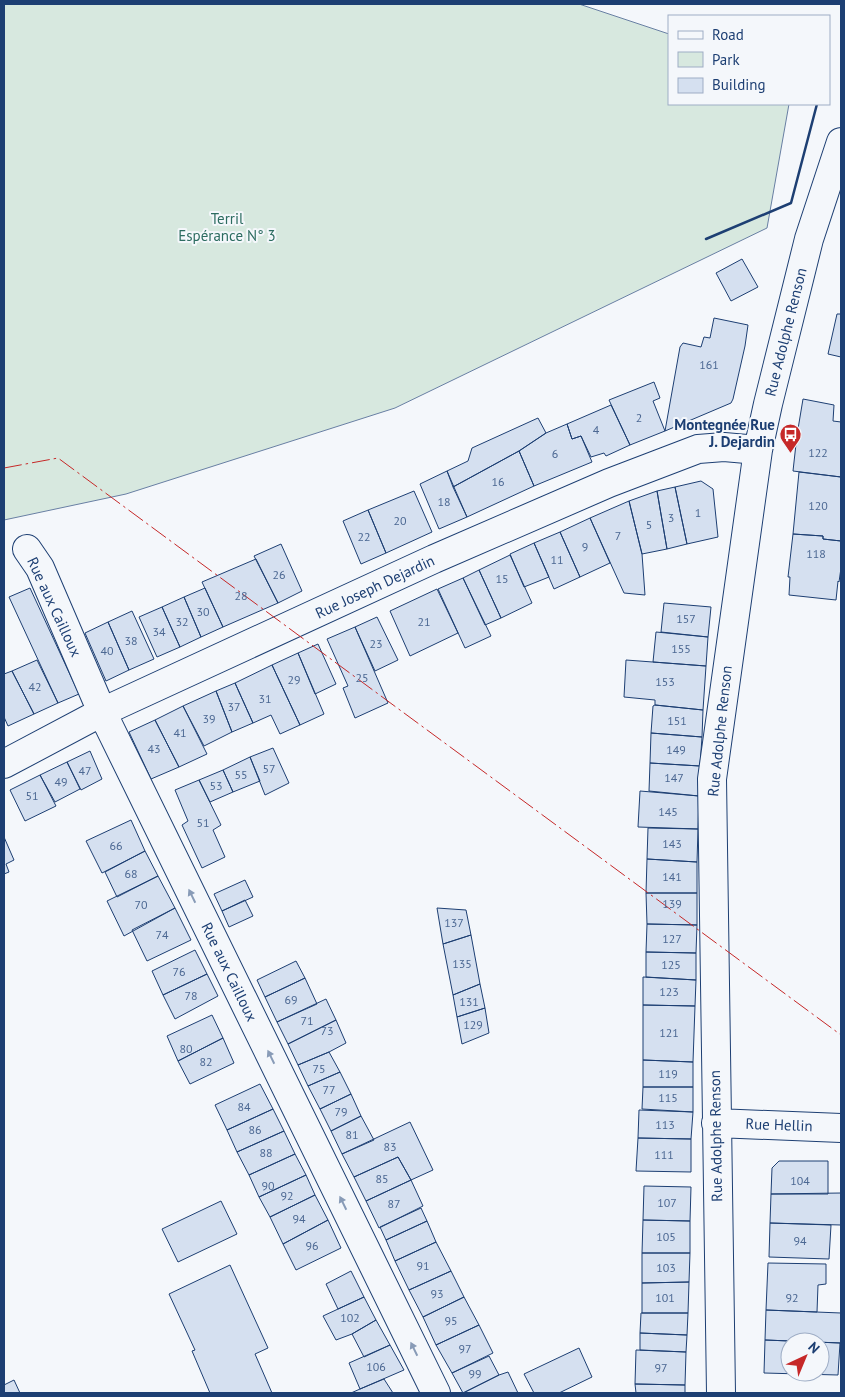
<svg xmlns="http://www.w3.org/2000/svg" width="845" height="1397" viewBox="0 0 845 1397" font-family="'PT Sans',sans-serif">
	<rect width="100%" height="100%" fill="#f4f7fb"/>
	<!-- green -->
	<path fill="#d7e8df" stroke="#687fa3" d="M4 4H579L669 34V104H789L767 228 395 408 126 494 4 520Z"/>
	<!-- building -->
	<path fill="#d5e0f0" stroke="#1d3f73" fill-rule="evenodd" d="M742 259 758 287 731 301 716 273Z
		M837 314H841V357L828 354Z
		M714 318 748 325 745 346 733 399 731 403 665 431 680 347 683 343 701 347 704 337 710 338Z
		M654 382 660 398 653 401 665 431 630 445 609 400Z
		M803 399 834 405 833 421 841 422V477L793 471 797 435Z
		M611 405 630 445 606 456 604 453 591 457 581 436 572 439 567 424Z
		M538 418 546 433 519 451 453 487 447 471 468 461 472 448Z
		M567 424 572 439 581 436 592 462 534 486 519 451 546 433Z
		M519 451 534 486 467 517 453 487Z
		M447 471 467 517 439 529 420 484Z
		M799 472 841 477V541L823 539V536L793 534Z
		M701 481 713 489 718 537 687 544 675 487Z
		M675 487 687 544 667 549 657 491Z
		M414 491 432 532 386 553 368 510Z
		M657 491 667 549 642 554 629 501Z
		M629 501 642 554 645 595 624 593 590 518Z
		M368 510 386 553 361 564 343 521Z
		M590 518 610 563 580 577 560 532Z
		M560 532 580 577 554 589 534 543Z
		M793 534 823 536V539L841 541V568L839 582 838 581 836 600 789 595 790 577H788Z
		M534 543 549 577 524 587 510 554Z
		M281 544 302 591 278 603 254 556Z
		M510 555 532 603 501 618 479 570Z
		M256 559 278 603 223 627 202 582Z
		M479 570 501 618 485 625 463 578Z
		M463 578 491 636 465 648 438 589Z
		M30 588 79 694 58 703 9 597Z
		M205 588 223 627 201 637 184 597Z
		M437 589 458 633 410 656 390 611Z
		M184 597 201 637 180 647 162 607Z
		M664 603 711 607 708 637 661 632Z
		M162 607 180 647 157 657 139 617Z
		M132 611 154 659 129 670 108 622Z
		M377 617 398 660 375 671 355 627Z
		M108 622 129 670 106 681 85 633Z
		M355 627 388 703 355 718 343 688 348 686 327 639Z
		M656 632 708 637 706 666 653 662Z
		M318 644 336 684 315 694 298 653Z
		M298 653 324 714 300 725 272 665Z
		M37 660 58 703 34 714 12 671Z
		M626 660 706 666 703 710 655 705V700L624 697Z
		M272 665 300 725 280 734 271 715 253 723 235 683Z
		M12 671 34 714 8 726 4 717V674Z
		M235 683 253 723 232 732 216 691Z
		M216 691 232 732 204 746 183 706Z
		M655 705 703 710 702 737 651 733 653 706Z
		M183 706 207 754 179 767 155 720Z
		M155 720 179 767 151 779 129 732Z
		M651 733 702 737 700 766 650 763Z
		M273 748 289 783 265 795 250 757Z
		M90 751 102 779 81 790 67 762Z
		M250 757 260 781 233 792 223 770Z
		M67 762 80 789 55 802 40 775Z
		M650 763 700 766 699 796 649 791Z
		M223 770 233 792 210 802 199 780Z
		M40 775 56 806 25 821 10 790Z
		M199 780 221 825 213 830 225 857 202 868 182 825 188 821 175 790Z
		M640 791 699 796 698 829 638 827Z
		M131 820 145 851 102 873 86 841Z
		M648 828 698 829 697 862 647 859Z
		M4 837 14 860 6 864 9 872 4 874Z
		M145 851 158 876 117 897 105 872Z
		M647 859 697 862V893H646Z
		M158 876 175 908 124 936 107 901Z
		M245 880 253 897 222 911 214 894Z
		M646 893H697V925L647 924Z
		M245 900 253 916 229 927 222 911Z
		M175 908 191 940 147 961 132 930Z
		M437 908 466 910 471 935 443 944Z
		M647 924 697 925 696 953 646 952Z
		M471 935 480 984 453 995 443 944Z
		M195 950 207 974 163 995 152 971Z
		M646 952 696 953V980L646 977Z
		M296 961 305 978 265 997 257 980Z
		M207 974 218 996 175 1019 163 995Z
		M643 977 696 980 695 1006 643 1005Z
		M305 978 317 1004 277 1022 265 997Z
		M480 984 485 1008 457 1017 453 995Z
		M326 999 336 1020 288 1044 277 1022Z
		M643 1005 695 1006 693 1062 643 1060Z
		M485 1008 489 1033 462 1044 457 1017Z
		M212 1015 223 1038 178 1061 167 1036Z
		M336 1020 346 1043 329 1052 298 1065 288 1044Z
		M223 1038 234 1063 190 1084 178 1061Z
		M329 1052 340 1072 308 1086 298 1065Z
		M643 1060 693 1062V1087H643Z
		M340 1072 351 1094 320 1109 308 1086Z
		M260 1084 273 1109 227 1130 215 1105Z
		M643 1087H693V1112L642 1109Z
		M351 1094 361 1116 331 1131 320 1109Z
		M273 1109 284 1131 237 1152 227 1130Z
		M639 1110 693 1112 691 1139 638 1138Z
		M361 1116 374 1140 342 1154 331 1131Z
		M410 1122 433 1170 411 1180 398 1157 354 1177 342 1154Z
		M284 1131 295 1154 249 1175 237 1152Z
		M638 1138 691 1139V1172L636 1171Z
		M295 1154 306 1175 259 1197 249 1175Z
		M398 1157 411 1180 366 1201 354 1177Z
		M779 1161H828V1194H771L772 1168Z
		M306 1175 315 1195 270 1217 259 1197Z
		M411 1180 423 1206 379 1228 366 1201Z
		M644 1186 691 1187 690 1221 643 1220Z
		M841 1193V1225L770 1223 771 1194Z
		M315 1195 328 1220 283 1244 270 1217Z
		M221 1201 237 1234 178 1262 162 1229Z
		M421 1208 427 1221 386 1240 380 1227Z
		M328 1220 341 1248 296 1270 283 1244Z
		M643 1220 690 1221V1253H642Z
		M427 1221 436 1242 395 1261 386 1240Z
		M770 1223 831 1225 829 1259 769 1257Z
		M436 1242 451 1271 409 1290 395 1261Z
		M642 1253H690L689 1282 642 1283Z
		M768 1263 826 1264V1284L818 1285 817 1312 766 1310Z
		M230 1265 268 1348 255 1354 272 1393H210L192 1351 195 1350 169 1294Z
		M351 1271 364 1297 338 1309 326 1284Z
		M451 1271 464 1297 423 1317 409 1290Z
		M689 1282 688 1313H642V1283Z
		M364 1297 376 1320 352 1334 336 1340 323 1316Z
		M464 1297 479 1325 436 1345 423 1317Z
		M766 1310 841 1313V1343L765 1340Z
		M641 1313H688L687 1335 640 1333Z
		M376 1320 390 1345 364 1357 352 1334Z
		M479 1325 493 1353 452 1373 436 1345Z
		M640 1333 687 1335 686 1352 640 1350Z
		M765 1340 840 1343 838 1375 764 1373ZM790 1342H820V1372H790Z
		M390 1345 404 1370 360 1389 349 1363Z
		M579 1348 592 1377 559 1393H534L524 1374Z
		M636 1350 686 1352 685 1385 635 1384Z
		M489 1356 499 1375 463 1393 452 1373Z
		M508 1372 518 1393H463L499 1375Z
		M384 1379 393 1393H351L360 1389Z
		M14 1380 20 1393H4V1385Z
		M635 1384 685 1385V1393H636Z"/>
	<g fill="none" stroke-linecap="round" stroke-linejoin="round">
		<defs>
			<path id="minor" d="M27 549 40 568 102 712 436 1393
				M4 764 102 712 434 559 609 483 698 449 724 447 758 450
				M716 1123 841 1128
				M721 1393 712 779 758 450 768 404 809 239 841 142"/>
		</defs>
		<!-- minor casing -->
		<use href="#minor" stroke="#1d3f73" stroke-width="30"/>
		<!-- minor -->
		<use href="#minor" stroke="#f4f7fb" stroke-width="28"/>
		<!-- wall -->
		<path stroke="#1d3f73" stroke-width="2.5" d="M706 239 791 203 817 104"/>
		<!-- power -->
		<path stroke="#c62828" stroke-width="1" stroke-dasharray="18 4 2.5 4" stroke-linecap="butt" d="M4 468 58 458 841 1035"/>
	</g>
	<!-- one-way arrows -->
	<defs><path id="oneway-solid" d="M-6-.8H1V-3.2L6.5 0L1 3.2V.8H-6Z" transform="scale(1.25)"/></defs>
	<g fill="#889bb7">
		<use href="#oneway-solid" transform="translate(192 896) rotate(-116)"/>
		<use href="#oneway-solid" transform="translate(271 1057) rotate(-116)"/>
		<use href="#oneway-solid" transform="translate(343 1203) rotate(-116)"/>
		<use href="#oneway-solid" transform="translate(414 1349) rotate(-116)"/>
	</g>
	<!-- icons -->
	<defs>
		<symbol id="bus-pin" viewBox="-11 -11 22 30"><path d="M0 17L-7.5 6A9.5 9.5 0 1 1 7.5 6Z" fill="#c62828" stroke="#f4f7fb"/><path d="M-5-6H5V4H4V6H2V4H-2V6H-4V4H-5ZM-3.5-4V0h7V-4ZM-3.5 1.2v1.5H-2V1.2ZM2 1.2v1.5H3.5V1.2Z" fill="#fff"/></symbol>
	</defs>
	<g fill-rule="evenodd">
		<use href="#bus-pin" x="778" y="422" width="25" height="34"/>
	</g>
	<g text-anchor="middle" stroke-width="4" stroke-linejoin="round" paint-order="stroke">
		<!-- number labels -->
		<g font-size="12" fill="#4b6792">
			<text x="709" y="369">161</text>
			<text x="639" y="422">2</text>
			<text x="596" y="434">4</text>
			<text x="818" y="457">122</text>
			<text x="555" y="458">6</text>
			<text x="498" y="486">16</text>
			<text x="444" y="506">18</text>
			<text x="818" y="510">120</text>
			<text x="698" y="517">1</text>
			<text x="671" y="522">3</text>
			<text x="400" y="525">20</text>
			<text x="649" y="529">5</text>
			<text x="618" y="540">7</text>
			<text x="364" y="541">22</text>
			<text x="585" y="551">9</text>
			<text x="816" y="558">118</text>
			<text x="557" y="564">11</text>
			<text x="279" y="579">26</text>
			<text x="502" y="583">15</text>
			<text x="241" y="600">28</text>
			<text x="203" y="616">30</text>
			<text x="686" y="623">157</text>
			<text x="182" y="626">32</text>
			<text x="424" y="626">21</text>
			<text x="159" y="636">34</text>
			<text x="131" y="645">38</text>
			<text x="376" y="648">23</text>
			<text x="681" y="653">155</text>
			<text x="107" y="655">40</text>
			<text x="362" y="682">25</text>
			<text x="294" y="684">29</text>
			<text x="665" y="686">153</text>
			<text x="35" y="691">42</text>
			<text x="265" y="703">31</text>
			<text x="234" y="711">37</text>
			<text x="209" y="723">39</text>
			<text x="677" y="725">151</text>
			<text x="180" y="737">41</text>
			<text x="154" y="753">43</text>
			<text x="676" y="754">149</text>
			<text x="269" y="773">57</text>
			<text x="85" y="775">47</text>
			<text x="241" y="779">55</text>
			<text x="674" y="782">147</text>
			<text x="61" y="786">49</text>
			<text x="216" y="790">53</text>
			<text x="32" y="800">51</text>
			<text x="668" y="816">145</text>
			<text x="203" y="827">51</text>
			<text x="672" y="848">143</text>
			<text x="116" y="850">66</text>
			<text x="131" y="878">68</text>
			<text x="672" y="881">141</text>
			<text x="672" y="908">139</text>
			<text x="141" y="909">70</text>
			<text x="454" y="927">137</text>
			<text x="162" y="939">74</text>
			<text x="672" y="943">127</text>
			<text x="462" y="968">135</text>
			<text x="671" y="969">125</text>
			<text x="179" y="976">76</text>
			<text x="669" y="996">123</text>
			<text x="191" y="1000">78</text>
			<text x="291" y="1004">69</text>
			<text x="469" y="1006">131</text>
			<text x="307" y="1025">71</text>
			<text x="473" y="1029">129</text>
			<text x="327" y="1035">73</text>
			<text x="669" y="1037">121</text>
			<text x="186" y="1053">80</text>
			<text x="206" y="1066">82</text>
			<text x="319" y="1073">75</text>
			<text x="668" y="1078">119</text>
			<text x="329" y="1094">77</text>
			<text x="668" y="1102">115</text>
			<text x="244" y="1111">84</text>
			<text x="341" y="1116">79</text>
			<text x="665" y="1129">113</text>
			<text x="255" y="1134">86</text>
			<text x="352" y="1139">81</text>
			<text x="390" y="1151">83</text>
			<text x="266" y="1157">88</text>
			<text x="664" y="1159">111</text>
			<text x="382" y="1183">85</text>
			<text x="800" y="1185">104</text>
			<text x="268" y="1190">90</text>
			<text x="287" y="1200">92</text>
			<text x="667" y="1207">107</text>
			<text x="394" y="1208">87</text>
			<text x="299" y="1223">94</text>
			<text x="666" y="1241">105</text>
			<text x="800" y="1245">94</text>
			<text x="312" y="1250">96</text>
			<text x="423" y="1270">91</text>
			<text x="666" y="1272">103</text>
			<text x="437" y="1298">93</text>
			<text x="665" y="1302">101</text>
			<text x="792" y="1302">92</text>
			<text x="350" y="1322">102</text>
			<text x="451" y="1325">95</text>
			<text x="465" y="1353">97</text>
			<text x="376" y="1371">106</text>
			<text x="661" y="1372">97</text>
			<text x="475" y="1378">99</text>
		</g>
		<!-- park labels -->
		<g font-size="15" fill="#2c6c60" stroke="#f4f7fb">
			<text x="227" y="224">Terril<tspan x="227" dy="17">Espérance N° 3</tspan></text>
		</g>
		<!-- street labels -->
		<g font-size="15" fill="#1d3f73" stroke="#f4f7fb">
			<text transform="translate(786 332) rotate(-76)" y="5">Rue Adolphe Renson</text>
			<text transform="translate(375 587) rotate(-25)" y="5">Rue Joseph Dejardin</text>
			<text transform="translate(54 607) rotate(65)" y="5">Rue aux Cailloux</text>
			<text transform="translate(720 731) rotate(-84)" y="5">Rue Adolphe Renson</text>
			<text transform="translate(229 972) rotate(64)" y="5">Rue aux Cailloux</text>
			<text transform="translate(779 1125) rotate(2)" y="5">Rue Hellin</text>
			<text transform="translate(716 1136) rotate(-91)" y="5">Rue Adolphe Renson</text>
		</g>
		<!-- poi labels -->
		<g font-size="15" font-weight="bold" fill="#1d3f73" stroke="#f4f7fb" text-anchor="end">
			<text x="775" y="430">Montegnée Rue<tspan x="775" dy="17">J. Dejardin</tspan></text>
		</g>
	</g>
	<!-- border -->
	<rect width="845" height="1397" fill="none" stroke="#1d3f73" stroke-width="10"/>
	<!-- legend -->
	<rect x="668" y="15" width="162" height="90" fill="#f4f7fb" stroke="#9eadc5"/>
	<rect x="678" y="31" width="25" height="8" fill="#f4f7fb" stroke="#9eadc5"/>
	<text x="712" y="40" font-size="15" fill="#1d3f73">Road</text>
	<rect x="678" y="52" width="25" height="15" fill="#d7e8df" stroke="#9eadc5"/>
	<text x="712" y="65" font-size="15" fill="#1d3f73">Park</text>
	<rect x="678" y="78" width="25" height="15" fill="#d5e0f0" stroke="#9eadc5"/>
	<text x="712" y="90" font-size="15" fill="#1d3f73">Building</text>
	<!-- north arrow -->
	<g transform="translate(805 1357) rotate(44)"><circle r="24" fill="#f4f7fb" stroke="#9eadc5"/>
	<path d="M0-4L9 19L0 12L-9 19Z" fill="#c62828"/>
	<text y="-8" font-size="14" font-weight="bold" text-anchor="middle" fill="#1d3f73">N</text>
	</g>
</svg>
